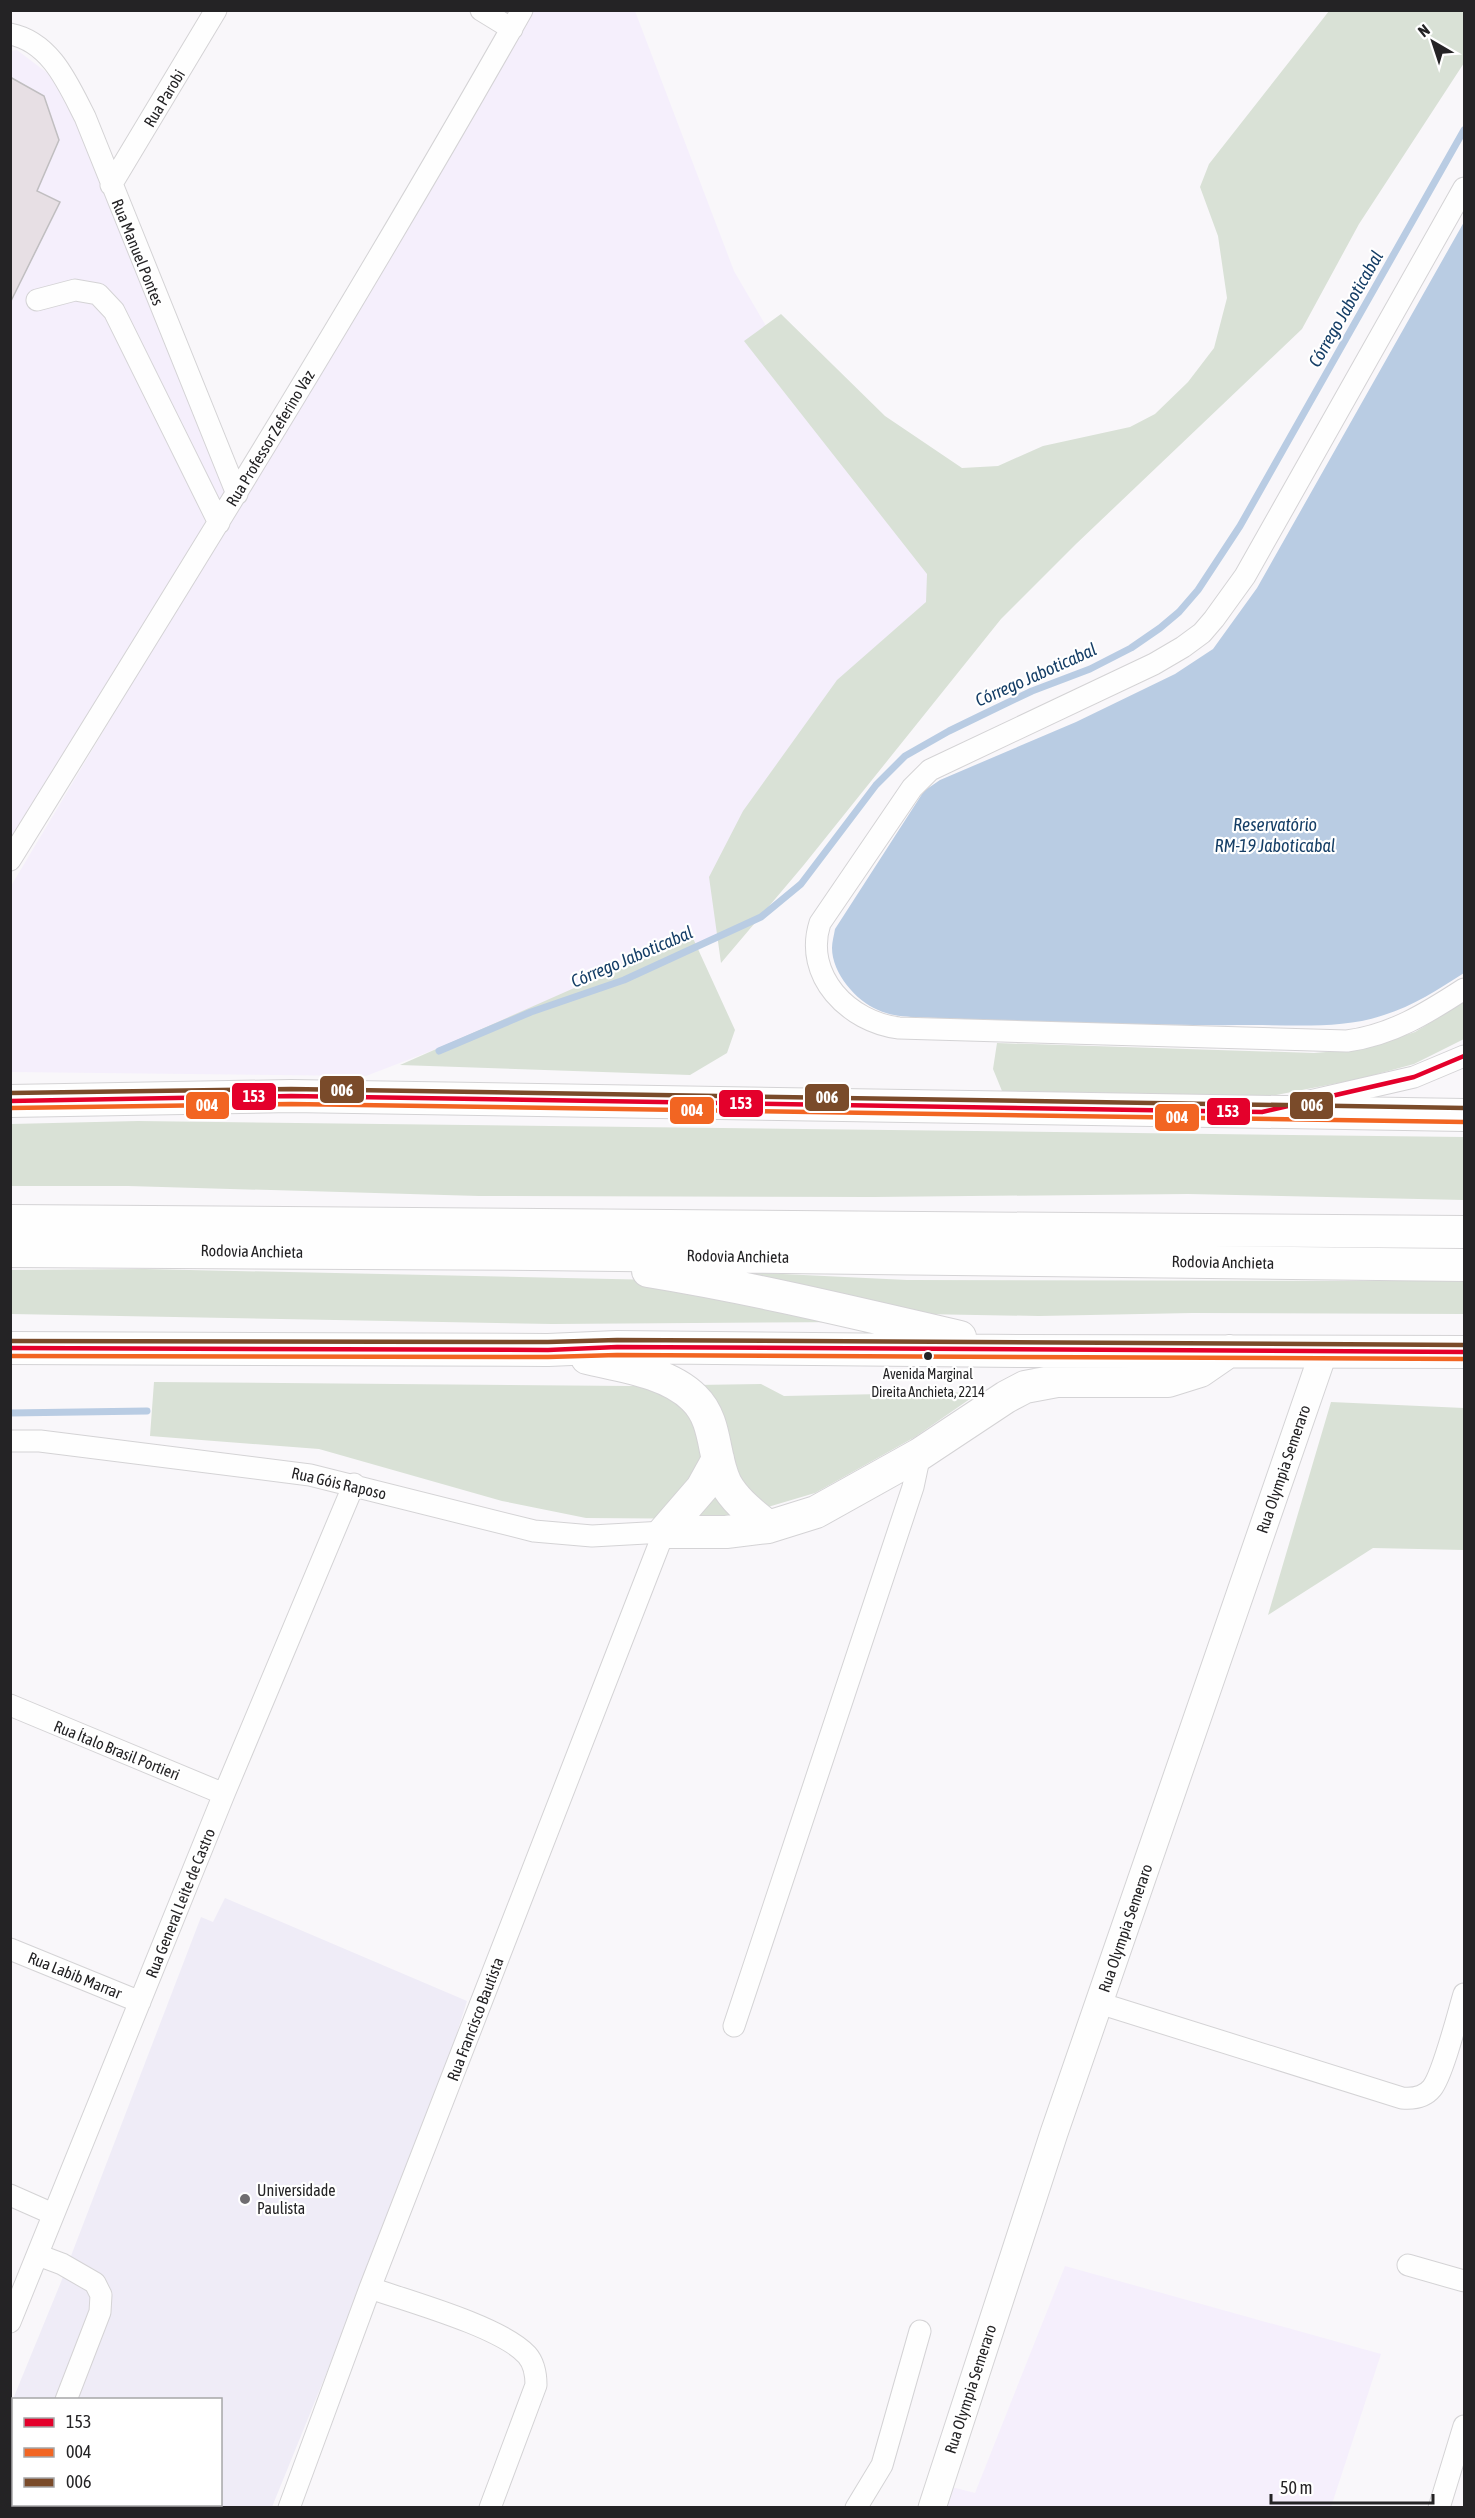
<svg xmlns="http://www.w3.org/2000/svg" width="1475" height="2518" viewBox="0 0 1475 2518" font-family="'Asap Condensed',sans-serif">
	<rect width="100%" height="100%" fill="#f9f7fa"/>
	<!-- industrial -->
	<path fill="#f5effc" d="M533 11H635L734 271 804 391 980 597 722 939 366 1076 11 1072V886Z
		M17 50 54 78 73 106 230 487 11 837 10 51Z
		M1065 2266 1381 2354 1331 2507 936 2508 944 2485 975 2493Z"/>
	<!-- education -->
	<path fill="#efecf7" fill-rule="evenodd" d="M225 1898 467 2001 431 2116 272 2507 11 2508V2404L61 2282 201 1917 213 1922ZM14 2400H220V2504H14Z"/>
	<!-- green -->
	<path fill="#d9e1d6" d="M1329 11H1464V63L1359 224 1302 329 1076 544 1001 619 803 866 721 963 709 877 743 811 837 680 926 602 927 574 744 341 781 314 885 416 962 468 998 466 1043 446 1130 427 1155 414 1188 382 1214 348 1227 298 1218 236 1200 187 1209 164Z
		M692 936 735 1030 727 1053 690 1075 400 1065Z
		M1464 1002V1039L1414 1064 1359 1079 1271 1096 1002 1091 993 1069 997 1043 1314 1053 1362 1049 1415 1032Z
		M138 1121 1464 1137V1200L1188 1194 873 1197 479 1196 128 1186H11V1124Z
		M145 1269 658 1280 857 1322 552 1324 11 1314 10 1270Z
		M720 1271 907 1280 1464 1281V1314L1192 1313 1039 1316 921 1314Z
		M154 1382 630 1386 761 1384 784 1396 980 1392 915 1437 815 1493 727 1519 586 1518 502 1501 319 1449 150 1436Z
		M1331 1402 1464 1408V1550L1373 1548 1268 1615Z"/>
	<!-- water -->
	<path fill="#b9cce3" d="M1464 222V973C1439 989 1413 1006 1384 1015 1344 1029 1295 1025 1253 1025 1139 1026 1024 1021 911 1017 899 1016 889 1015 878 1010 856 1001 832 973 832 948 832 942 834 935 835 929L924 791 940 780 1076 722 1175 674 1213 649 1257 588Z"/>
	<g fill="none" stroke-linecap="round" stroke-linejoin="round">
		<!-- stream -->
		<path stroke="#b9cce3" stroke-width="7" d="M439 1051 531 1012 624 980 761 917 801 884 876 785 905 756 949 731 984 714 1032 691 1090 669 1131 648 1160 628 1179 612 1198 590 1240 526 1464 130
			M10 1413 147 1411"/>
	</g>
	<!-- building -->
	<path fill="#e7dfe4" stroke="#c0bec0" stroke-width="1.5" d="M10 77 44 96 59 140 37 191 60 202 10 303Z"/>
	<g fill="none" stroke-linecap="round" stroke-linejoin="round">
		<defs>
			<path id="minor" d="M481 10 512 29
				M10 34C51 42 68 84 85 117L237 494
				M111 185 216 10
				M1464 188 1245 576 1214 619 1202 633 1183 647 1154 664 930 770 912 788 820 923C803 976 849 1022 899 1028L1347 1041C1392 1035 1427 1013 1464 989
				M37 300 75 290 98 294 114 311 219 523
				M10 860C184 579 359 298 522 10
				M1301 1103 1414 1077 1464 1056
				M10 1441H40L310 1475 534 1531 592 1536 664 1532 370 2288 289 2508
				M10 1705 224 1794
				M10 1949 140 2002
				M1099 2003 1402 2098C1413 2099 1424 2098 1432 2088 1443 2074 1458 2014 1464 1994
				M734 2026 913 1487 920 1454
				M10 2195 53 2214
				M38 2255 62 2264 95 2283 101 2295 100 2312 66 2400
				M1408 2265 1464 2281
				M370 2288C408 2301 502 2327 527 2355 534 2363 536 2374 536 2385L490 2508
				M10 2322 224 1794 354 1484
				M856 2508 882 2465 920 2331
				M1439 2508 1464 2426"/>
			<path id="major" d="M932 2508 1054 2133 1324 1351"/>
			<path id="highway" d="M10 1101 291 1096 1464 1115
				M10 1221 1464 1232
				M10 1251 534 1254 1464 1265
				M648 1271C753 1288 856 1313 960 1337
				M10 1348 548 1350 617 1347 1019 1351 1464 1352
				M587 1358C621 1366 668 1372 694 1398 718 1421 712 1457 726 1484 736 1502 753 1514 768 1527
				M664 1532H726L768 1527 816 1512 920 1454 1006 1397 1025 1387 1057 1381H1168L1200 1371 1229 1351
				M664 1532 702 1488 718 1459"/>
		</defs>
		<!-- minor casing -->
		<use href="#minor" stroke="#d4d3d5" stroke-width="23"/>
		<!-- major casing -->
		<use href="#major" stroke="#d4d3d5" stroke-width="29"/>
		<!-- highway casing -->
		<use href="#highway" stroke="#d4d3d5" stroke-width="34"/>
		<!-- minor -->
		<use href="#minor" stroke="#fefefe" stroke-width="21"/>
		<!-- major -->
		<use href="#major" stroke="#fefefe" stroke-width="27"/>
		<!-- highway -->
		<use href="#highway" stroke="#fefefe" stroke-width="32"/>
		<defs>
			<path id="bus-1" d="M10 1101 291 1096 1262 1112 1414 1077 1464 1056
				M10 1348 548 1350 617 1347 1464 1352"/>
			<path id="bus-2" d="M10 1108 291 1104 1464 1122
				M10 1356 548 1357 617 1355 1464 1359"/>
			<path id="bus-3" d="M10 1093 291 1089 1464 1108
				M10 1341 548 1342 617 1340 1464 1345"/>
		</defs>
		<!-- bus-1 casing -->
		<use href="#bus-1" stroke="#fff" stroke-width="9"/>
		<!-- bus-2 casing -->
		<use href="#bus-2" stroke="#fff" stroke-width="9"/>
		<!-- bus-3 casing -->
		<use href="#bus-3" stroke="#fff" stroke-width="9"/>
		<!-- bus-1 -->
		<use href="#bus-1" stroke="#e4002b" stroke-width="4.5"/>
		<!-- bus-2 -->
		<use href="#bus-2" stroke="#f26522" stroke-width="4.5"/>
		<!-- bus-3 -->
		<use href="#bus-3" stroke="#7a4b2a" stroke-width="4.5"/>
	</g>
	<!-- markers -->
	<circle fill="#242325" stroke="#fff" stroke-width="2" cx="928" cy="1356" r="5"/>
	<circle fill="#6f6d70" stroke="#fff" stroke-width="2" cx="245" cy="2199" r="6"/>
	<g text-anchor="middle" stroke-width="4.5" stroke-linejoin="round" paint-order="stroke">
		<!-- bus labels -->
		<g font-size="14" fill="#242325" stroke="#fff">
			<text x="928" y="1379">Avenida Marginal<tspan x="928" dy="18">Direita Anchieta, 2214</tspan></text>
		</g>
		<!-- street labels -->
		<g font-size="16" fill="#242325" stroke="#fff">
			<text transform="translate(164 98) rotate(-59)" y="6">Rua Parobi</text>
			<text transform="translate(138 252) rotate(68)" y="6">Rua Manuel Pontes</text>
			<text transform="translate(270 438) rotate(-59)" y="6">Rua Professor Zeferino Vaz</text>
			<text transform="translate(252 1251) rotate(1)" y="6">Rodovia Anchieta</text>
			<text transform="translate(738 1256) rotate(1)" y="6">Rodovia Anchieta</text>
			<text transform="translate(1223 1262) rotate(1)" y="6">Rodovia Anchieta</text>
			<text transform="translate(1283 1469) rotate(-71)" y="6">Rua Olympia Semeraro</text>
			<text transform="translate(339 1483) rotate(13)" y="6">Rua Góis Raposo</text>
			<text transform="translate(117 1750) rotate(22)" y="6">Rua Ítalo Brasil Portieri</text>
			<text transform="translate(180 1903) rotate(-68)" y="6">Rua General Leite de Castro</text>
			<text transform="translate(1125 1928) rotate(-71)" y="6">Rua Olympia Semeraro</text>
			<text transform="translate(75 1975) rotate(22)" y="6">Rua Labib Marrar</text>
			<text transform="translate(475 2019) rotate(-69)" y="6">Rua Francisco Bautista</text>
			<text transform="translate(970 2389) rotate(-72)" y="6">Rua Olympia Semeraro</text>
		</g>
		<!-- poi labels -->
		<g font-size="16" fill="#242325" stroke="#fff" text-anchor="start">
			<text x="257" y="2196">Universidade<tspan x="257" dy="18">Paulista</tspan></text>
		</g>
		<!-- water labels -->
		<g font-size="18" font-style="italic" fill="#153e66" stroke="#fff">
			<text transform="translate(1346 309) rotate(-60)" y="6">Córrego Jaboticabal</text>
			<text transform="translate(1036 675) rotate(-24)" y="6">Córrego Jaboticabal</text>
			<text x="1275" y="831">Reservatório<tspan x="1275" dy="21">RM-19 Jaboticabal</tspan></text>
			<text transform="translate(632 957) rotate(-23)" y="6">Córrego Jaboticabal</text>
		</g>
	</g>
	<g stroke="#fff" stroke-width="2">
		<rect x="319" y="1075" width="46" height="29" rx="6" fill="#7a4b2a"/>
		<rect x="231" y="1082" width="46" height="29" rx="6" fill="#e4002b"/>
		<rect x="804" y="1083" width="46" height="29" rx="6" fill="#7a4b2a"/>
		<rect x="718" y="1089" width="46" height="29" rx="6" fill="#e4002b"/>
		<rect x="185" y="1091" width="45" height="29" rx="6" fill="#f26522"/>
		<rect x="1289" y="1091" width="45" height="29" rx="6" fill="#7a4b2a"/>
		<rect x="669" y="1096" width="46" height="29" rx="6" fill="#f26522"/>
		<rect x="1206" y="1097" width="45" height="29" rx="6" fill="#e4002b"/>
		<rect x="1154" y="1103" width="46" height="29" rx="6" fill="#f26522"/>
	</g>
	<g font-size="16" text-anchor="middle" font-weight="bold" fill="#fff">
		<text x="342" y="1096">006</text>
		<text x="254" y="1102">153</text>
		<text x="827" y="1103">006</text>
		<text x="741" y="1109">153</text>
		<text x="207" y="1111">004</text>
		<text x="1312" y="1111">006</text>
		<text x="692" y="1116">004</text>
		<text x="1228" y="1117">153</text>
		<text x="1177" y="1123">004</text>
	</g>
	<!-- border -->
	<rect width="1475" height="2518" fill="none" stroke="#242325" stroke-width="24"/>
	<!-- legend -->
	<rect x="12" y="2398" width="210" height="108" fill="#ffffff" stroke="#a7a7a8" stroke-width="1.5"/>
	<rect x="24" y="2418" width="30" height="9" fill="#e4002b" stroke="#a7a7a8" stroke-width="1.5"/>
	<text x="66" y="2428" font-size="18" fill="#242325">153</text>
	<rect x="24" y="2448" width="30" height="9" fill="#f26522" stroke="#a7a7a8" stroke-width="1.5"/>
	<text x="66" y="2458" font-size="18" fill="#242325">004</text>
	<rect x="24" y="2478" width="30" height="9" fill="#7a4b2a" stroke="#a7a7a8" stroke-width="1.5"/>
	<text x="66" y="2488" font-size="18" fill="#242325">006</text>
	<!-- north arrow -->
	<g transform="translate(1433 42) rotate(321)" stroke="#ffffff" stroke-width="4.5" paint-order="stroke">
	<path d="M0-4.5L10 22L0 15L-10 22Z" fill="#242325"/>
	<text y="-9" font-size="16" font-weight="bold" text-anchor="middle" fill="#242325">N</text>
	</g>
	<!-- scale -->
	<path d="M1271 2494v9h162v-9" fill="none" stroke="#242325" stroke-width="3"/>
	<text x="1280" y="2494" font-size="18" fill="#242325" stroke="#ffffff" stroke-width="4.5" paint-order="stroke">50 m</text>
</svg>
